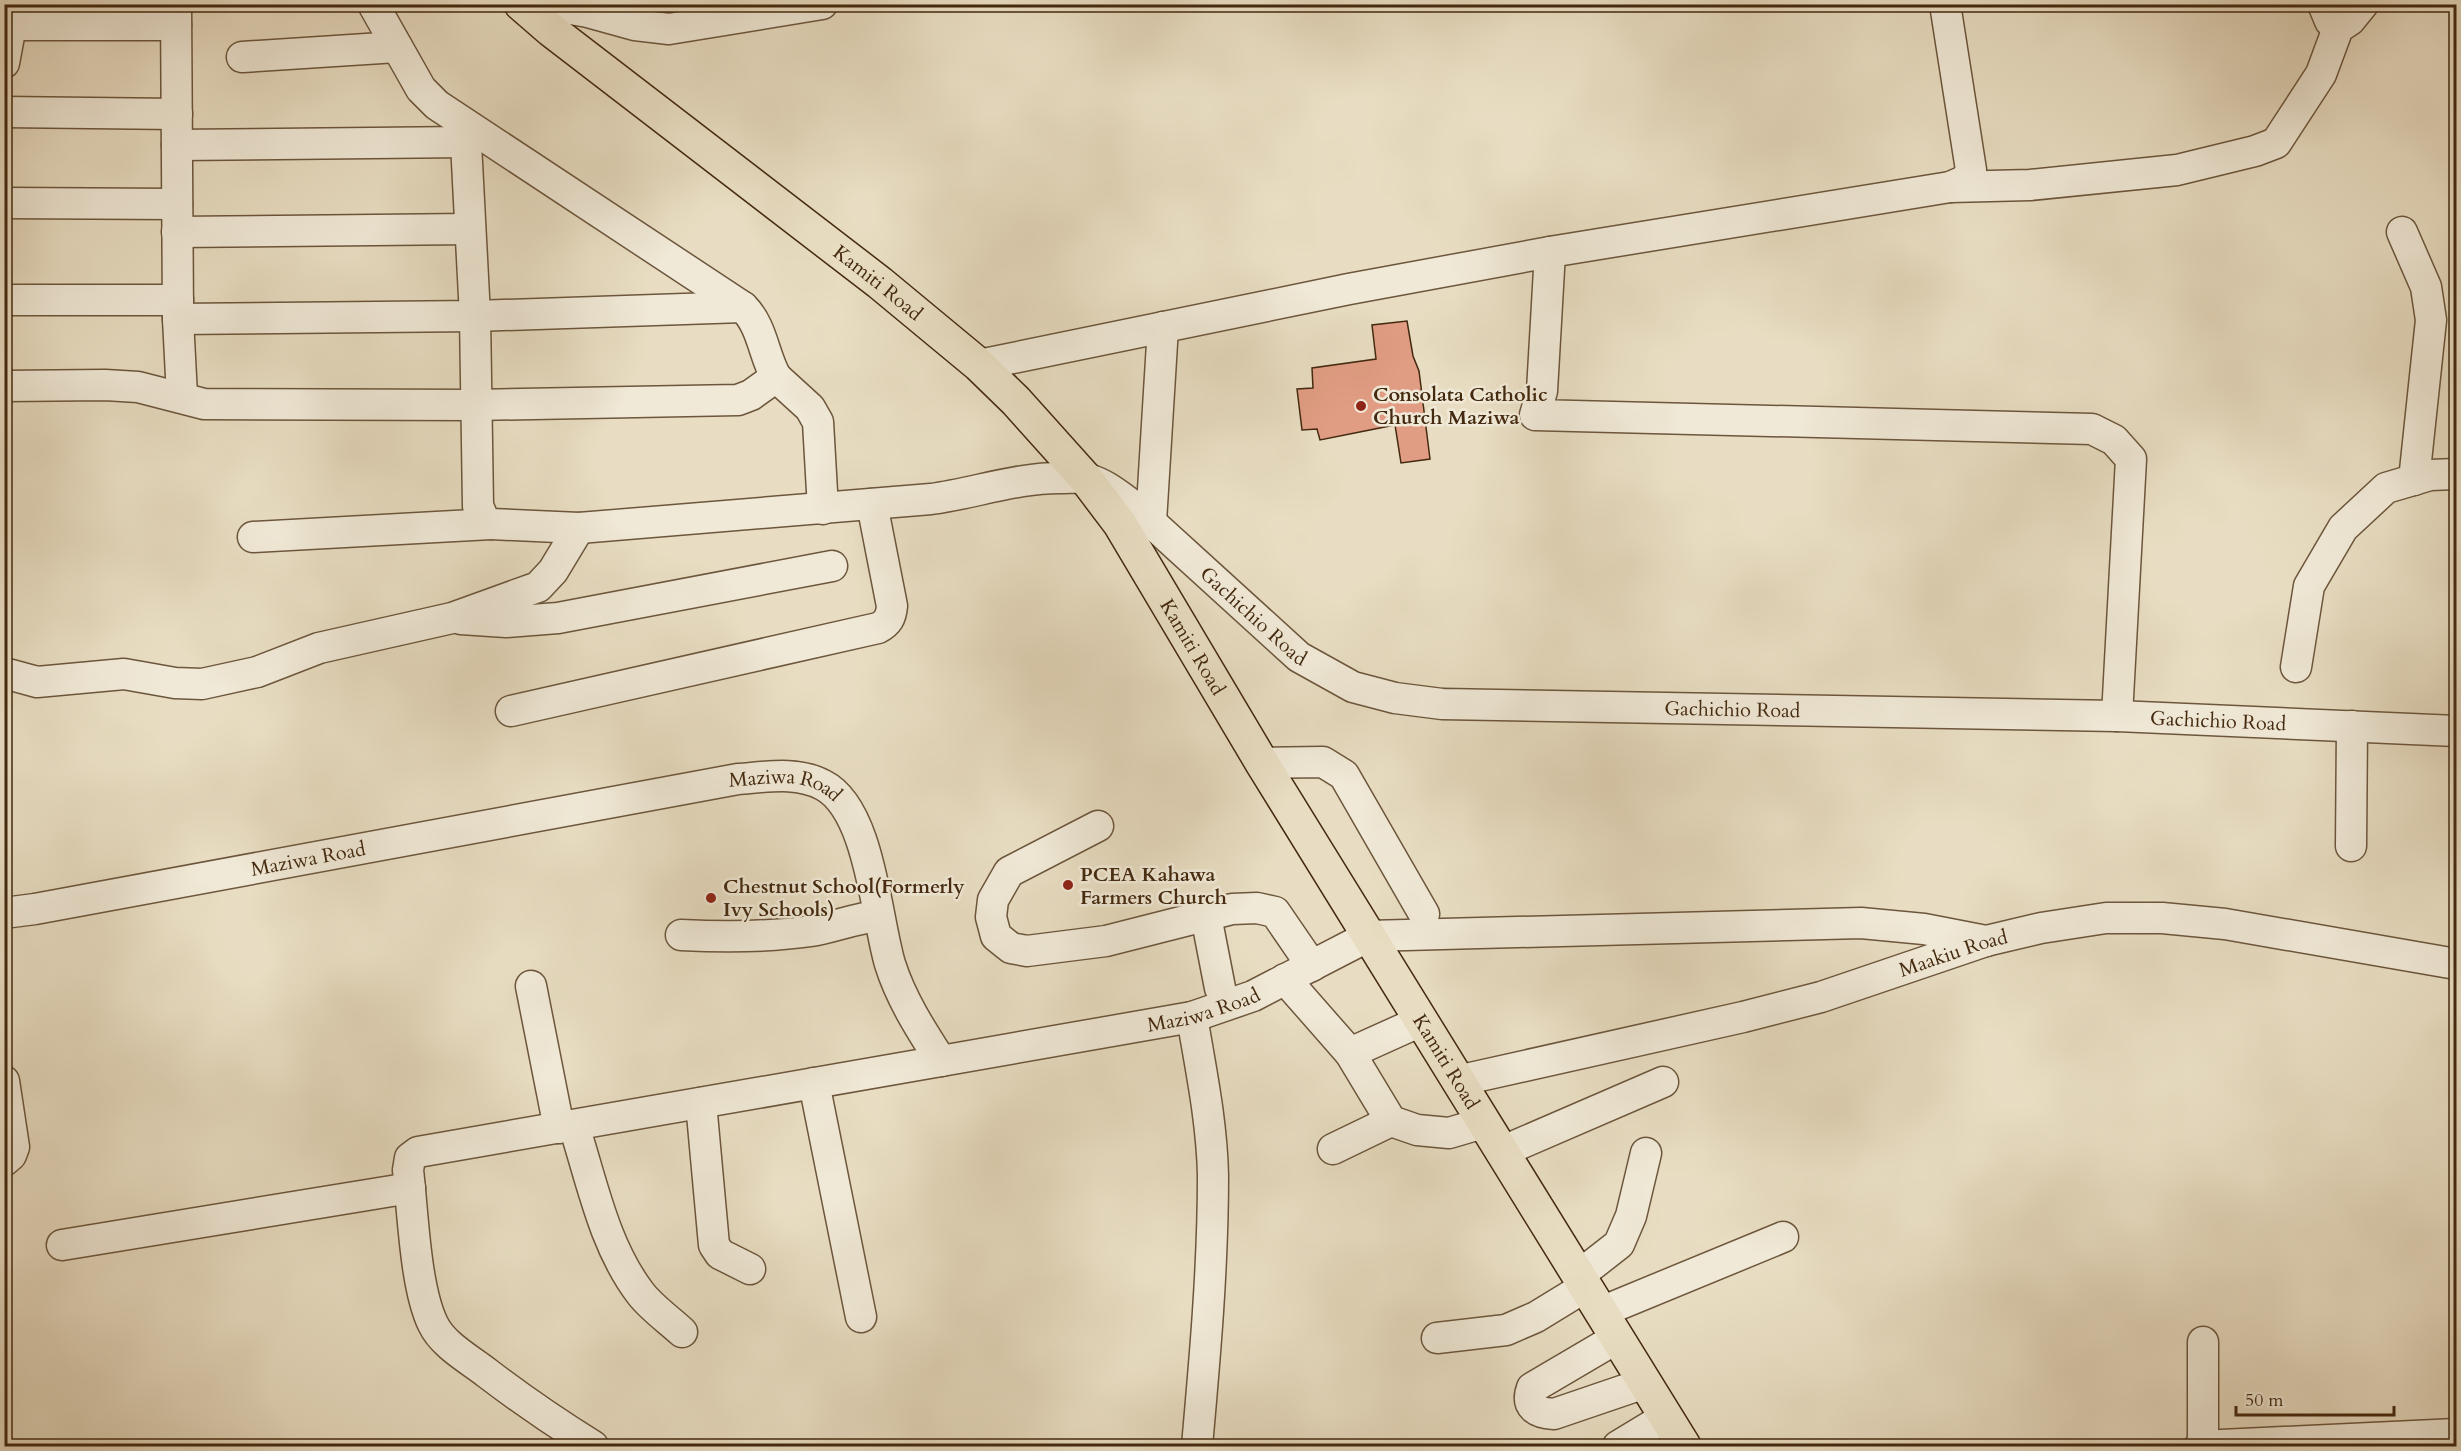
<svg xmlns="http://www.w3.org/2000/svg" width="2461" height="1451" viewBox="0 0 2461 1451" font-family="Cardo,serif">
	<rect width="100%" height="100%" fill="#e8ddc2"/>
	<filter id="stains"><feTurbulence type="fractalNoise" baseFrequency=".00333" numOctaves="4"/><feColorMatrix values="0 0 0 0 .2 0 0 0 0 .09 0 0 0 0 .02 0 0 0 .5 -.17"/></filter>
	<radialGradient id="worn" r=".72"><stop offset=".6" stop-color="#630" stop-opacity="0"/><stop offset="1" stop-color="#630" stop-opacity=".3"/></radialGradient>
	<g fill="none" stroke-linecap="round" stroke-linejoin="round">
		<!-- stream -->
		<path stroke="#797f78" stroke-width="6" d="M4 1445 77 1446"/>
	</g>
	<!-- building -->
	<path fill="#e19d84" stroke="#43290f" stroke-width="1.5" d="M1407 321 1413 356 1419 371 1430 459 1401 463 1395 425 1320 440 1317 429 1302 430 1297 389 1313 388 1312 368 1376 359 1372 325Z"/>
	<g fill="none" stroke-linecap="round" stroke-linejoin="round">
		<defs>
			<g id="minor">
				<path d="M176 4 178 319 182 396"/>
				<path d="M541 4 588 12 635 25 669 29 822 4"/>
				<path d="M2323 4 2330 21 2338 28"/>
				<path d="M11 25H176"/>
				<path d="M242 57 397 47"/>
				<path d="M4 63 15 4"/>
				<path d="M4 112 177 114"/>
				<path id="s1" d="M465 124 475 316 478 506 484 520 491 524 579 528 931 499C976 493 1018 477 1064 478 1072 478 1081 477 1088 479 1105 484 1118 495 1132 505L1299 657 1353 687 1395 698 1442 704 2117 716 2456 731"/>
				<path d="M177 145 466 142"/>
				<path d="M1950 187 2030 185 2177 170 2255 151 2276 143 2321 74 2338 28 2350 20 2363 4"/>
				<path d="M4 203 177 204"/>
				<path d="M177 232 470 229"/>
				<path d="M2402 232 2426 287 2431 320 2414 480"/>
				<path d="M1550 252 1542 391 1535 415 2092 429 2114 440 2131 459 2117 716"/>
				<path d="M4 300H178"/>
				<path d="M178 319 475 316 743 307"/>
				<path d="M979 365 1349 289 1550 252 1950 187 1966 180 1971 170 1945 4"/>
				<path d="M776 377 810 408 818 422 823 509"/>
				<path d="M4 386 105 385 138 387 204 404 475 405 738 400 751 395 776 377C763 354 763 327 743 307L437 105 421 89 373 4"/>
				<path d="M1151 522 1163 327"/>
				<path d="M253 537 491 524"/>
				<path d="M461 619 506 622 558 618 832 566"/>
				<path d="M2296 667 2309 586 2343 528 2386 488 2430 475 2456 474"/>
				<path d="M4 673 37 682 124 674 175 683 202 684 257 672 319 648 452 618 538 587 553 571 579 528"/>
				<path d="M511 711 878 628C888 623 891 617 892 606L872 504"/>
				<path d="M1262 763 1323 762 1344 775 1424 914"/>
				<path d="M1098 826 1009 872 993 900 991 917 996 936 1011 948 1027 951 1106 941 1232 909 1257 908 1275 912 1312 966"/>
				<path d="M2351 846 2352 726"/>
				<path id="s2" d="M4 913 35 909 738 779C766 777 797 771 823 785 870 809 876 917 890 964 901 999 921 1030 941 1061L1192 1017 1253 996 1369 936 1861 923 1924 929 1986 941"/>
				<path d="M1206 916 1220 988"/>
				<path d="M681 935C723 937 770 937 811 931 834 927 856 918 879 916"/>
				<path d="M1285 979 1350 1053 1391 1121 1417 1130 1449 1133 1483 1123"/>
				<path d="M531 986 559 1128"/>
				<path d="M1192 1017C1201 1070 1212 1123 1213 1176 1213 1266 1205 1357 1197 1446"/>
				<path d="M1350 1053 1421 1021"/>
				<path d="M4 1081 14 1147 11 1155 4 1161"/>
				<path id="s3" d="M1457 1081 1743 1017 1821 997 1986 941 2041 928 2106 918H2162L2225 924 2456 964"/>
				<path d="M814 1083 861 1317"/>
				<path d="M701 1103 714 1245 720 1254 750 1269"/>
				<path d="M574 1126C592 1182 604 1246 641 1294 652 1308 669 1320 682 1332"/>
				<path d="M1333 1149 1391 1121"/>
				<path d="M1501 1152 1663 1082"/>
				<path d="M62 1245 410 1188"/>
				<path d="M1578 1276 1619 1244 1631 1216 1646 1153"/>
				<path d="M1601 1312 1783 1237"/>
				<path d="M1437 1338 1506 1330 1536 1317 1585 1287"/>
				<path d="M1617 1338 1532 1388C1525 1407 1537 1413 1554 1414L1645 1383"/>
				<path d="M2203 1342V1446"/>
				<path d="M593 1446C556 1423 521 1399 487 1373 469 1359 443 1345 433 1324 415 1287 413 1212 408 1170L410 1158 418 1152 941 1061"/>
				<path d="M1618 1446 1666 1417"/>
				<path d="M2200 1446 2456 1434"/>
			</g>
			<g id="major">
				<path id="s4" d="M521 4 551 30 880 283 979 365 1016 401 1086 479 1120 524 1262 763 1684 1446"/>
			</g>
		</defs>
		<!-- minor casing -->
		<use href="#minor" stroke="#6c563c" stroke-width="33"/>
		<!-- major casing -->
		<use href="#major" stroke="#43290f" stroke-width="36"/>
		<!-- minor -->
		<use href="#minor" stroke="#f0e9d7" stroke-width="30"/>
		<!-- major -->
		<use href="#major" stroke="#e8ddc2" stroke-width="33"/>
	</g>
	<!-- markers -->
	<g fill="#8f2418" stroke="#f0e9d7" stroke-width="2">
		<circle cx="1361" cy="406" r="6"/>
		<circle cx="1068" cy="885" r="6"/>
		<circle cx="711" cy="898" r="6"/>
	</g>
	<g text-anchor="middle" stroke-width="5" stroke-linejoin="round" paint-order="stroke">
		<!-- street labels -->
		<g font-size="20" fill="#43290f" stroke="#f0e9d7">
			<text dy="7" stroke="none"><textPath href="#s4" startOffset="453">Kamiti Road</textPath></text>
			<text dy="7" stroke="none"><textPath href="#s1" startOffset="1222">Gachichio Road</textPath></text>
			<text dy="7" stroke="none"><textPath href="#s4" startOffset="939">Kamiti Road</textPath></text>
			<text dy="7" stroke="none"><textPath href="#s1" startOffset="1726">Gachichio Road</textPath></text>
			<text dy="7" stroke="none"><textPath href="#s1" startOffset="2212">Gachichio Road</textPath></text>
			<text dy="7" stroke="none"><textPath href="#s2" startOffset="795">Maziwa Road</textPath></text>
			<text dy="7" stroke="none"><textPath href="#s2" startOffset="309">Maziwa Road</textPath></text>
			<text dy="7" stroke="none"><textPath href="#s3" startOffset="513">Maakiu Road</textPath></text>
			<text dy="7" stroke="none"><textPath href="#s2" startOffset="1406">Maziwa Road</textPath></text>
			<text dy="7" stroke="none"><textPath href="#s4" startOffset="1425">Kamiti Road</textPath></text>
		</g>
		<!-- poi labels -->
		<g font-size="20" font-weight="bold" fill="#43290f" stroke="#f0e9d7" text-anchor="start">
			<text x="1373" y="401">Consolata Catholic<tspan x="1373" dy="23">Church Maziwa</tspan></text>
			<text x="1080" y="881">PCEA Kahawa<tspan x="1080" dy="23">Farmers Church</tspan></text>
			<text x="723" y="893">Chestnut School(Formerly<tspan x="723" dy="23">Ivy Schools)</tspan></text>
		</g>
	</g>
	<!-- margin -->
	<rect width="2461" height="1451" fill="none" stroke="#e8ddc2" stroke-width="24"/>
	<rect x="6" y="6" width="2449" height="1439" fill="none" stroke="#43290f" stroke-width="3"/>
	<rect x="12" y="12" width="2437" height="1427" fill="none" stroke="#43290f" stroke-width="1.5"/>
	<!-- scale -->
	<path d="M2236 1406v9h158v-9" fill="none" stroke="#43290f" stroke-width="3"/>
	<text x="2245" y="1406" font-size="18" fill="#43290f" stroke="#f0e9d7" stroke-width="4.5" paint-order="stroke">50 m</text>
	<rect width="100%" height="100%" filter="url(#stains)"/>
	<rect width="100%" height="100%" fill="url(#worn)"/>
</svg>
